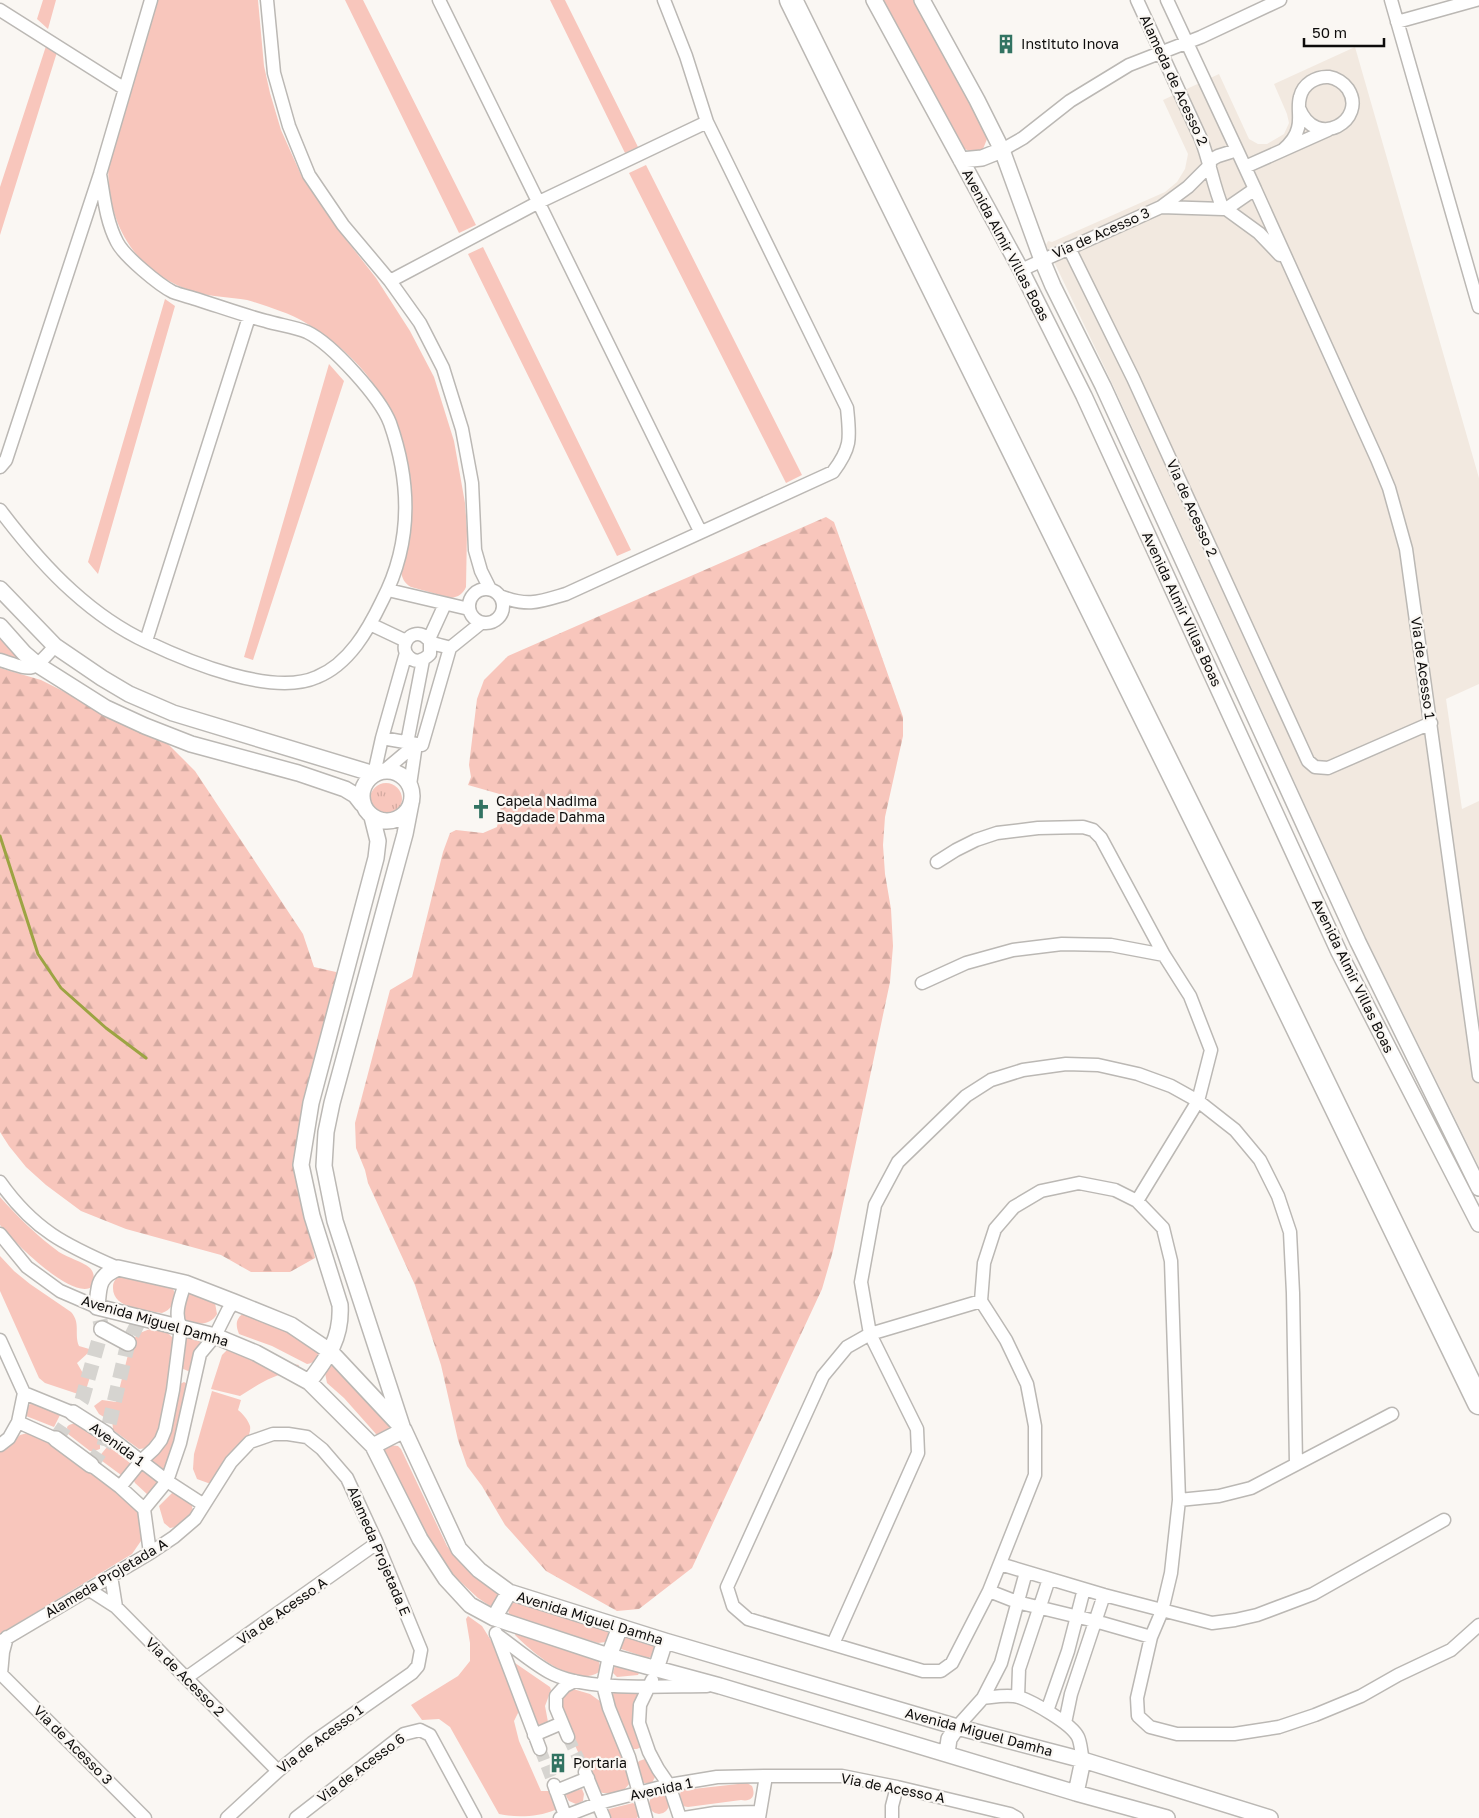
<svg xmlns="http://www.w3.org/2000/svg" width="1479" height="1818" viewBox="0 0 1479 1818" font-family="'Golos Text',sans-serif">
	<defs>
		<pattern id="grass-tufts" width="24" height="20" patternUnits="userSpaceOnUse" patternTransform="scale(1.25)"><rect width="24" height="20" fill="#f8c6bc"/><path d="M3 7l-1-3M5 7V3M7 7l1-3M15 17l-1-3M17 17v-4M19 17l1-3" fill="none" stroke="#d3a9a0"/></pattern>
		<pattern id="forest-firs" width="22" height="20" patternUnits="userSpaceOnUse" patternTransform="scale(1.25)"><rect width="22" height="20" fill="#f8c6bc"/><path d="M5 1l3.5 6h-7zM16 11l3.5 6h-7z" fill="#d3a9a0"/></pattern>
	</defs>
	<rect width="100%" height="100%" fill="#faf7f3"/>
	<!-- built -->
	<path fill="#f2e9e0" d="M1355 47 1479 478V684L1446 699 1462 809 1479 801V1167L1365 936 1111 381 1046 245 1048 241 1052 242 1165 192 1177 182 1185 169 1188 154 1163 100 1219 74 1249 139 1258 144H1267L1284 134 1289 123 1287 114 1274 84Z"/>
	<!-- grass -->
	<path fill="url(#grass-tufts)" d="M370 799a16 16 0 1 1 32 0a16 16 0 1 1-32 0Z"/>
	<!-- forest -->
	<path fill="url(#forest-firs)" d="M826 517 834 522 903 717V736L885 817 883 845 885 874 891 909 893 946 890 982 833 1251 822 1289 692 1568 639 1609 617 1611 546 1571 505 1525 482 1486 467 1466 458 1440 441 1365 415 1285 368 1183 365 1170 356 1148 355 1123 390 990 412 977 443 852 450 833 456 830 483 833 497 827 503 795 468 785 471 777 469 765 477 699 484 680 508 656Z
		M0 668 41 680 168 744 195 771 303 934 314 967 336 972 342 979 296 1159 315 1258 290 1272H251L221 1255 126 1229 81 1211 46 1185 26 1167 9 1146 0 1132Z"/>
	<!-- green -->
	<path fill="#f8c6bc" d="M43 0H56L48 29 37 19Z
		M158 0H258L264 66 270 93 281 130 302 177 334 224 376 278 410 331 434 377 454 441 465 503 467 530 466 587C463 594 458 597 451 598L411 587C404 583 402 578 401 571 403 559 409 545 409 534 409 527 406 518 405 511 401 493 398 474 394 456 392 442 389 411 383 400 366 364 317 323 280 311 269 307 258 303 247 300 230 297 212 297 195 292 131 272 103 217 109 154Z
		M345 0H363L476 225 459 233Z
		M550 0H565L638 147 625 153Z
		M879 0H913L967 95 987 139 983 149 973 153 963 148Z
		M47 43 58 49 0 235V187Z
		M646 165 802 475 786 483 629 173Z
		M483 247 631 550 617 556 468 254Z
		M165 299 175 306 98 574 88 562Z
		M329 364 344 381 253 660 244 657Z
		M0 633 27 662 0 658Z
		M0 1197C18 1217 37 1236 59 1252 68 1258 82 1261 90 1268 95 1273 94 1280 93 1286 74 1303 12 1240 0 1225Z
		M0 1256 14 1271 30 1284 71 1312C81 1323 74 1334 79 1346L96 1351V1354L88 1353 77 1363 84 1375 90 1377 84 1396 45 1383 39 1378 0 1291Z
		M122 1274 170 1284C179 1295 175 1308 162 1313 146 1310 112 1309 113 1287 113 1281 117 1277 122 1274Z
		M191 1293 215 1303 217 1314C210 1326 197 1325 185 1320L182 1314 187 1295Z
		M245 1312 257 1313 319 1350C318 1358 315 1363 307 1364L272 1346 239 1334C235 1324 236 1318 245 1312Z
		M150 1329 168 1333 175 1340 159 1436 148 1448 139 1449 113 1430 112 1418 107 1419 99 1414 94 1406 102 1400 116 1402 130 1347 137 1334Z
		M187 1333 203 1339V1342L191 1370 188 1371 181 1368 182 1349Z
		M246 1342C266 1345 278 1364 299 1365L295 1373C274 1372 257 1386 240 1396L211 1389 222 1355 229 1348Z
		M331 1366H335L393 1427 382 1438 376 1434 344 1398 327 1383 325 1373Z
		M184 1382 191 1386 166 1471 153 1462 152 1458 178 1385Z
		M212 1391 241 1400 238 1410C243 1414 248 1420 250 1426 253 1441 224 1471 215 1483H208L197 1479 193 1469 194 1454Z
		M35 1403 60 1412V1415L54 1427 26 1416 25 1413C27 1406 28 1404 35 1403Z
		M78 1422 100 1439V1449L94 1451H90L68 1434 67 1427 69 1425Z
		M31 1432 39 1434 140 1507 143 1538 132 1554 0 1634V1452L20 1435Z
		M389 1445 398 1446 401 1449 447 1546 456 1558 500 1596 495 1605 490 1606 478 1598 452 1574 432 1549 384 1452V1449Z
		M107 1447 111 1448 130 1463 132 1469 121 1475 98 1458Z
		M140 1470H144L159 1484 148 1495 135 1483 133 1479Z
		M174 1491 191 1501 193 1512 176 1527 170 1528 164 1523 159 1506Z
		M515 1601 607 1629 609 1637 606 1642 598 1643 517 1619 509 1614 507 1606Z
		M468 1616 482 1626 495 1647 520 1709 514 1721 519 1741 541 1791H554L557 1802 555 1810C538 1817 516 1818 499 1814L450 1727 439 1719 422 1720 411 1705 458 1676 470 1661V1643L466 1619Z
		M516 1633 598 1658 600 1666 599 1672C574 1689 532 1652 515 1635Z
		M625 1635 654 1643 655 1649 653 1656 648 1658 621 1649 620 1644 621 1638Z
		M515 1663 550 1687 551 1690 545 1706 548 1722 535 1726 512 1665Z
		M615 1665 640 1671 638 1675 617 1677 613 1673Z
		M573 1689 590 1694 604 1704 632 1767 630 1783 624 1790 612 1793H603L595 1790 590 1782 584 1765 562 1717 559 1701 564 1693Z
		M616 1692H636L639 1694 641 1747 637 1749H633L630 1746 610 1699 612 1694Z
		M645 1759 648 1761 655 1777 652 1783H643L636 1766 639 1761Z
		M747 1783 752 1786C756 1796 752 1802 741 1800L688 1807 682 1806 679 1797 681 1791 684 1790Z
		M582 1789 584 1794 583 1801 576 1804 569 1801 566 1796 567 1793Z
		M649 1804a10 10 0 1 1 20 0a10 10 0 1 1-20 0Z
		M633 1803 636 1805 640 1813 637 1818H608L607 1812 609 1809Z"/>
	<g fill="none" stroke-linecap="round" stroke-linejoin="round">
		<!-- stream -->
		<path stroke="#9ca443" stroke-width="3" d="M0 836 38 954 61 988 106 1028 146 1058"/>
		<!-- minor-tunnel -->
		<path stroke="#d6d4d0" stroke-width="12" stroke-dasharray="12 6" stroke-linecap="butt" d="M568 1737 585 1772
			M540 1749 554 1785"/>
		<!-- tertiary-tunnel -->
		<path stroke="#d6d4d0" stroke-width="15" stroke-dasharray="15 8" stroke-linecap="butt" d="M56 1439 82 1400 102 1329 97 1307
			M91 1465 104 1446 128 1343 138 1323 148 1319"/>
		<defs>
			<path id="minor" d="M267 0 274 73 289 126 309 175 343 225 390 281 420 323 443 368 462 429 472 483 475 550 481 571 490 589
				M439 0 700 531
				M1137 0 1201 139C1210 162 1213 186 1223 209H1226L1255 189 1237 150 1218 156 1209 161
				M1167 0 1237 150
				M1391 0 1479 307
				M0 10 125 89
				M1397 22 1476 0
				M1002 150 1023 138 1070 101 1129 65 1201 37 1280 0
				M1283 150C1290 144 1296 137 1298 128 1301 118 1297 107 1300 97 1303 84 1316 76 1329 77 1336 78 1344 83 1348 89 1368 120 1316 151 1299 108
				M1245 167 1328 130
				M1255 189 1377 459 1389 488 1406 549 1479 1076
				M1161 207 1223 209
				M1226 209 1259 233 1280 255
				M1069 248 1133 378 1308 761 1315 767 1328 768 1431 723
				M1021 270 1161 207 1188 187 1210 165
				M390 281 537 203 707 122
				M0 467 6 460 100 174 151 0
				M0 510C22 539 44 566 72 591 93 610 121 630 147 642 189 662 273 697 317 677 349 664 368 630 382 601 412 544 411 483 390 423 380 397 332 344 307 332 295 327 279 325 266 321 243 315 221 307 199 300 190 297 181 295 173 292 159 285 124 256 117 242 106 221 104 197 100 174
				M469 606a17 17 0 1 1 34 0a17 17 0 1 1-34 0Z
				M388 590 469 609
				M500 596C528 607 539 602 566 594L833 472C852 447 850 438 847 408L707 122 686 56 664 0
				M370 624 406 641
				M429 639 445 604
				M146 641 249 317
				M430 642V654C424 660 416 664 409 657 400 649 406 634 418 634 425 634 427 639 431 642 436 645 445 646 450 648
				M0 660C34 671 31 673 55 646
				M382 738 422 745 450 648 481 623
				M407 743 423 660
				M384 771 416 744 410 785
				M374 774 382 738 406 653
				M937 862 956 850 976 840 997 833 1038 828 1083 827 1093 830 1101 838 1164 955 1190 996 1211 1050 1198 1101 1137 1201
				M922 983 966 963 1013 950 1062 944 1111 945 1164 955
				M0 1182C34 1230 65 1245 118 1268
				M0 1234 27 1267 60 1291 97 1307
				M981 1301 870 1334 847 1347 823 1376 727 1587 733 1606 748 1619 923 1671H941L952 1663 989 1591 1035 1475V1426L1027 1384 1006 1340 981 1301 984 1263 995 1229 1014 1207 1041 1191 1079 1183 1115 1190 1137 1201 1163 1228 1171 1261 1179 1500 1171 1573 1162 1611 1151 1637 1137 1698 1138 1716 1150 1727 1177 1734H1234L1279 1727 1315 1715 1361 1696 1398 1675 1451 1650 1479 1625
				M0 1340 24 1393 18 1422 9 1438 0 1445
				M24 1393 73 1413
				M18 1422 56 1439
				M106 1434 167 1481 204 1505
				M91 1465 120 1487 144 1509 150 1553
				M120 1487 141 1461 154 1449 161 1440 165 1430 173 1390 181 1327C173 1314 181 1297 185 1283
				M1179 1500 1219 1496 1251 1488 1392 1414
				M144 1509 167 1481 180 1443 200 1354 215 1336 228 1310 234 1302
				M1000 1564 1104 1595 1212 1623 1235 1620 1257 1615 1313 1594 1444 1520
				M111 1576 116 1607
				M88 1589 116 1607 278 1771
				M989 1591 1017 1602 1095 1621 1151 1637
				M496 1633 540 1749
				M496 1634C514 1647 531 1662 549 1672 584 1692 666 1686 707 1686
				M0 1642 150 1553 174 1537 195 1519 231 1462 250 1442 273 1434H288L307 1437 322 1449 347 1478 377 1543 421 1650 418 1666 412 1673 312 1743 278 1771 227 1818
				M833 1644 918 1453 917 1429 870 1334 861 1282 875 1205 898 1162 966 1096 991 1080 1023 1070 1066 1064 1098 1065 1138 1074 1171 1086 1198 1101 1235 1130 1260 1160 1278 1196 1290 1232 1293 1293 1296 1464
				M609 1656 603 1685 609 1708 629 1757 646 1818
				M0 1673 145 1818
				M1 1674 3 1652 7 1637
				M186 1678 377 1543
				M652 1680 640 1705 639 1723 649 1752 658 1769 669 1785 680 1818
				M1018 1697 1019 1669 1049 1579
				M983 1698 1001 1663 1026 1572
				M1047 1711 1068 1651 1084 1589
				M1065 1723 1071 1694 1104 1595
				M957 1727 983 1698C994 1697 1007 1694 1019 1697 1033 1702 1071 1723 1078 1737 1081 1743 1081 1753 1083 1760
				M534 1735 562 1723
				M568 1737 556 1708V1696L565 1686 575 1681
				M585 1772 604 1818
				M554 1785 566 1818
				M556 1791 588 1778
				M296 1818 404 1734 420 1730 430 1735 475 1818
				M560 1818 599 1803 669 1785 717 1777 766 1776H842L897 1787 1010 1814 1017 1818
				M684 1818 715 1813 759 1812
				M759 1818 766 1776
				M892 1818V1806L897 1787"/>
			<path id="tertiary" d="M874 0 1021 270 1084 396 1339 952 1479 1224
				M922 0 977 100 1002 150 1042 260 1053 286 1103 386 1358 942 1479 1188
				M961 160 982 158 1002 150
				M0 589 55 646 102 678 129 694 173 713 374 774
				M0 626 24 653 38 665 106 708 145 726 191 744 298 773 345 789 355 795 362 804
				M362 796a25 25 0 1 1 50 0a25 25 0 1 1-50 0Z
				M102 1329 128 1343
				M309 1382C328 1357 342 1338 340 1305L312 1216 301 1165 311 1103 376 858 378 841 372 817
				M73 1413 106 1434
				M402 1426 335 1221 324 1166 326 1132 332 1103 405 834 411 803
				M56 1439 91 1465
				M373 1446 404 1430
				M494 1618 509 1592
				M609 1656 620 1627
				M656 1669 665 1641
				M947 1753 949 1739 957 1727
				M1076 1793 1083 1760
				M1167 1818 1076 1793 720 1686 609 1656 494 1618 470 1605 446 1579 420 1539 373 1446 309 1382 256 1353 215 1336 97 1307C99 1287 97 1277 118 1268L185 1283 234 1302 291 1325 331 1352 404 1430 459 1549 479 1570 509 1592 665 1641 957 1727 1083 1760 1270 1818"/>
			<path id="motorway" d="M791 0 1247 924 1479 1403"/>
		</defs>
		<!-- minor casing -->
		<use href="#minor" stroke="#bbb8b4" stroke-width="15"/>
		<!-- tertiary casing -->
		<use href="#tertiary" stroke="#bbb8b4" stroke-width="18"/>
		<!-- motorway casing -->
		<use href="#motorway" stroke="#bbb8b4" stroke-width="25"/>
		<!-- minor -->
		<use href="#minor" stroke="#fff" stroke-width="12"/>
		<!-- tertiary -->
		<use href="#tertiary" stroke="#fff" stroke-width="15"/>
		<!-- motorway -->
		<use href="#motorway" stroke="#fff" stroke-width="22"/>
	</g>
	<!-- icons -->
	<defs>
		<symbol id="building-bare" viewBox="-9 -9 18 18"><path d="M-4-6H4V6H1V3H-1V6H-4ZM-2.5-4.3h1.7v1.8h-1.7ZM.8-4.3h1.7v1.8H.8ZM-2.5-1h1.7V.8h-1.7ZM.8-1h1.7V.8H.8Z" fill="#327362" stroke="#faf7f3" stroke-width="2.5" paint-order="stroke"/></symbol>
		<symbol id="church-bare" viewBox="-9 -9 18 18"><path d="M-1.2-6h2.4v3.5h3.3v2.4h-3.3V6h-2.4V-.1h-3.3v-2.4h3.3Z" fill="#327362" stroke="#faf7f3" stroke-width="2.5" paint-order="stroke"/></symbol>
	</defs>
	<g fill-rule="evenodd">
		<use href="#building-bare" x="992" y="30" width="28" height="28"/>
		<use href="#church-bare" x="467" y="795" width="28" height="28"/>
		<use href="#building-bare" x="544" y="1749" width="28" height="28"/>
	</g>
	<g text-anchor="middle" stroke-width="4.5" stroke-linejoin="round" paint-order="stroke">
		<!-- poi labels -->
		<g font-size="14" fill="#0d0c0b" stroke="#faf7f3" text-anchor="start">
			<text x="1021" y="49">Instituto Inova</text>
			<text x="496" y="806">Capela Nadima<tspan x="496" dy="16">Bagdade Dahma</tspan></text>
			<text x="573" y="1768">Portaria</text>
		</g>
		<!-- street labels -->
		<g font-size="14" fill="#0d0c0b" stroke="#faf7f3">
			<text transform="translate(1174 80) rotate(65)" y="5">Alameda de Acesso 2</text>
			<text transform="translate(1101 233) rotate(-24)" y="5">Via de Acesso 3</text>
			<text transform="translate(1006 245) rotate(62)" y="5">Avenida Almir Villas Boas</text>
			<text transform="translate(1192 508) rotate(66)" y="5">Via de Acesso 2</text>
			<text transform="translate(1182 609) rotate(65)" y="5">Avenida Almir Villas Boas</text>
			<text transform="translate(1423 668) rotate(82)" y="5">Via de Acesso 1</text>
			<text transform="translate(1353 976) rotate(64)" y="5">Avenida Almir Villas Boas</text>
			<text transform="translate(155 1321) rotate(16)" y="5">Avenida Miguel Damha</text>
			<text transform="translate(117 1444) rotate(36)" y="5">Avenida 1</text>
			<text transform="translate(379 1551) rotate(67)" y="5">Alameda Projetada E</text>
			<text transform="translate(106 1578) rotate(-31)" y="5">Alameda Projetada A</text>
			<text transform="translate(282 1611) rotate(-35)" y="5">Via de Acesso A</text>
			<text transform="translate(590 1618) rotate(17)" y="5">Avenida Miguel Damha</text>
			<text transform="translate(185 1677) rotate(45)" y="5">Via de Acesso 2</text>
			<text transform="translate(979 1732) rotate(15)" y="5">Avenida Miguel Damha</text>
			<text transform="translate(320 1739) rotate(-37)" y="5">Via de Acesso 1</text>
			<text transform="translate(73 1745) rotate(45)" y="5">Via de Acesso 3</text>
			<text transform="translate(361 1768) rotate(-37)" y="5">Via de Acesso 6</text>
			<text transform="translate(893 1788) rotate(11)" y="5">Via de Acesso A</text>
			<text transform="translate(661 1789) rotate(-12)" y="5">Avenida 1</text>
		</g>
	</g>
	<!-- scale -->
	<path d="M1304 38v8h80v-8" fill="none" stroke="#0d0c0b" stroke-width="2.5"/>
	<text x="1312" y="38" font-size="15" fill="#0d0c0b" stroke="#faf7f3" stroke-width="4" paint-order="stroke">50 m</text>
</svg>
